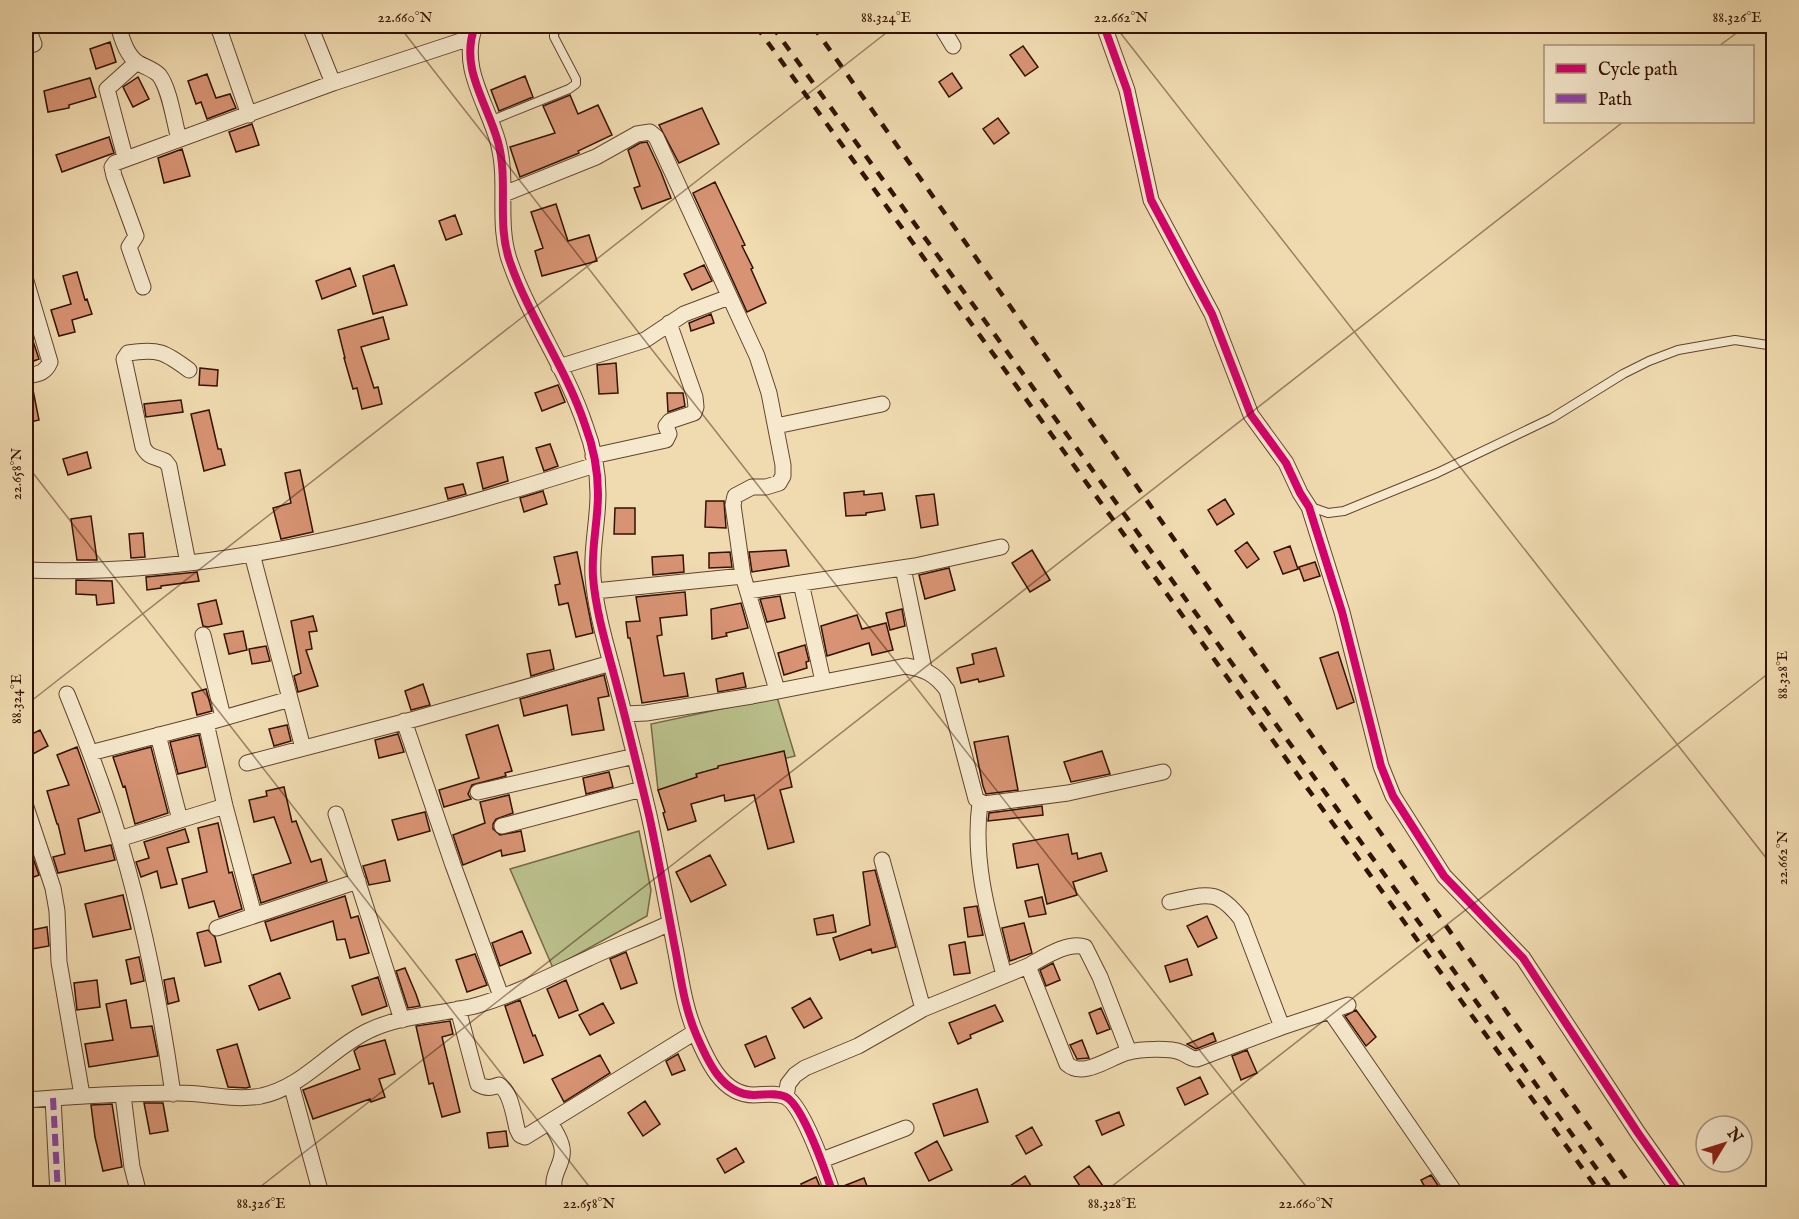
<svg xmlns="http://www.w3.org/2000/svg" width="1799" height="1219" viewBox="0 0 1799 1219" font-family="'IM FELL English',serif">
	<rect width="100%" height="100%" fill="#f0dbb0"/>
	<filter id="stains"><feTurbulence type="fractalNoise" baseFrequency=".00333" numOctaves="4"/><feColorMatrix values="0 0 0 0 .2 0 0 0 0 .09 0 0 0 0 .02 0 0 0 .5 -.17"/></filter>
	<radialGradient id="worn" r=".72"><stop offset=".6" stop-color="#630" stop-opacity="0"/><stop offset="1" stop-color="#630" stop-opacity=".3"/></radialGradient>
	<!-- green -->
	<path fill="#bac08b" stroke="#766946" stroke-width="1.5" d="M777 697 795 756 658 790 651 724Z
		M639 831 651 890 647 916 553 968 510 869Z"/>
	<!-- building -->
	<path fill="#d79373" stroke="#321201" stroke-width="1.5" d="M110 42 116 62 96 69 90 49Z
		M1023 46 1038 67 1025 76 1010 55Z
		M952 73 962 88 949 97 939 82Z
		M207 74 216 98 230 94 236 108 207 119 201 102 196 104 188 81Z
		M525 76 533 97 499 111 491 90Z
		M138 77 149 99 133 107 123 87Z
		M90 78 96 97 69 105V108L48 112 44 91Z
		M570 95 578 114 598 105 612 135 578 151 579 153 520 177 510 147 555 133 543 106Z
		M702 108 719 144 679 163 659 125Z
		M998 118 1009 133 994 144 983 129Z
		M252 124 259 145 236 152 229 132Z
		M109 137 114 153 62 172 56 155Z
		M647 142 661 172 671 198 642 209 634 188 640 186 628 150 640 143Z
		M182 149 190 176 164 183 158 158Z
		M715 182 745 245 742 246 753 268 751 269 766 303 747 312 693 193Z
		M556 204 568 241 589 235 597 261 542 276 535 251 543 248 531 212Z
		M455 215 462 234 446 240 439 221Z
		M394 265 407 305 373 314 363 276Z
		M704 265 712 281 692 290 684 274Z
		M350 268 356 286 322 299 316 281Z
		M77 272 85 300 87 299 92 314 72 320 75 332 59 336 51 310 71 304 63 276Z
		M711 314 714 323 691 331 689 323Z
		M383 317 389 339 361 347 374 388 378 387 382 404 362 409 357 388 353 389 344 358H345L338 330Z
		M26 323H27L39 359 26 364Z
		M616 363 618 393 599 394 597 365Z
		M200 368 218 370 217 386 199 385Z
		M26 385H32L39 420 26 423Z
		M558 385 565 402 542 411 535 393Z
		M667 393H683L685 406 668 412Z
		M181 400 183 412 146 417 144 404Z
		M209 410 218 449H221L225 465 204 471 191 414Z
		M550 444 558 466 544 471 536 448Z
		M87 452 91 468 68 475 63 459Z
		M503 457 508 481 483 489 477 463Z
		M300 470 313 532 281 539 273 508 291 503 285 473Z
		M463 484 466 494 448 499 445 488Z
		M543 491 547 504 524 512 520 498Z
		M864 491V495L882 493 885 510 866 513V515L846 516 844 493Z
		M934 494 938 525 921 528 916 496Z
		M1225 499 1234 514 1217 525 1208 510Z
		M706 501H724L726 528 705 527Z
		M615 508H635V534H614Z
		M91 516 97 560H77L71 519Z
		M143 533 145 557 131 558 129 534Z
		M1247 542 1259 559 1247 568 1235 551Z
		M1290 546 1298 569 1283 574 1274 552Z
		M786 550 789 566 752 572 749 552Z
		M1032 550 1050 580 1030 592 1012 563Z
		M577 552 593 633 576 637 568 603 559 605 555 585 560 584 554 557Z
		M730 552 732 567 709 568V553Z
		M683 555 684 572 653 575 652 557Z
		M1315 562 1320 576 1304 581 1299 567Z
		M949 568 955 590 925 599 919 575Z
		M197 572 199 581 161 586V588L147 590 146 577Z
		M76 580 112 581 114 603 97 605 96 595 76 594Z
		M685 592 687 615 660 618 662 635 657 636 664 676 684 673 688 696 642 703 630 638H628L626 622 640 621 636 597Z
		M780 596 785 618 767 622 760 599Z
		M216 600 222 624 208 627 203 626 198 604Z
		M741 603 748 628 726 633 727 636 712 639 711 609Z
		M902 609 905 626 890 630 886 613Z
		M857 615 862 629 886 623 893 650 872 655 869 643 827 656 821 626Z
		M313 616 317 631 309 632 312 649 306 650 318 686 298 692 294 676 301 673 291 621Z
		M243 631 247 650 229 654 224 634Z
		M805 645 809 661 806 662 807 668 784 675 778 653Z
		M266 646 270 661 252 664 249 649Z
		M996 648 1004 676 979 682 978 679 961 683 957 668 974 664 972 654Z
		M550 650 554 669 531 676 527 654Z
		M1338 652 1354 702 1337 709 1320 658Z
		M743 673 746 687 718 692 716 679Z
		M604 675 609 696 598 698 604 730 572 735 567 705 524 716 520 699Z
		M423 684 430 705 411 710 405 691Z
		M206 689 212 711 197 715 192 693Z
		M287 725 291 741 274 746 269 729Z
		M498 725 512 771 505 773 506 776 472 785 468 794 471 799 444 807 439 790 479 778 466 735Z
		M40 730 48 746 33 754 26 737Z
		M398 734 404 752 379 758 375 740Z
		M199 735 206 767 178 774 170 742Z
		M1008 736 1018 790 986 794 983 786 974 742Z
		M77 747 100 812 78 819 85 851 111 845 115 860 58 873 53 857 65 854 58 824H57L47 791 69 785 57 755Z
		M151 747 168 813 135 824 125 786 123 787 113 757Z
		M784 751 792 787 780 790 794 842 768 849 754 795 725 801 724 795 691 804 696 821 668 830 663 813 665 812 658 790 697 777 696 774 718 768V766Z
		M1102 751 1110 774 1071 782 1064 762Z
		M609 772 613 787 586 794 583 778Z
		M284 787 292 822 296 821 311 862 321 859 327 881 261 903 253 875 291 863 274 817 254 822 249 800 267 796 266 791Z
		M509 795 513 813 496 819 493 824V829L500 835 521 831 525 851 502 856 501 850 463 865 453 835 485 823 480 802Z
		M1042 806 1043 815 988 821 989 813Z
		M425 812 430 831 398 840 392 820Z
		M218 823 229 873 232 872 242 909 219 917 214 901 189 908 182 879 207 872 198 828Z
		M185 829 189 842 167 848 177 884 161 888 157 871 141 877 136 862 149 858 144 842Z
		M1068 834 1072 854 1077 853 1078 859 1101 853 1107 871 1073 882 1077 895 1047 904 1038 864 1017 868 1013 844Z
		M26 838 39 875 26 880Z
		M710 855 726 885 691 902 676 872Z
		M385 860 390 881 369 885 363 866Z
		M875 870 896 947 872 953 871 949 840 960 833 938 870 925 863 872Z
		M123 895 131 929 93 937 85 904Z
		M345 896 351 918 358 916 369 953 350 958 345 939 337 940 333 921 271 941 265 922Z
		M1042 897 1046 914 1029 917 1025 901Z
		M977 906 983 935 968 937 964 908Z
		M833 915 836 932 817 935 814 919Z
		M1207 916 1217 938 1198 947 1187 926Z
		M1024 923 1032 953 1010 961 1002 928Z
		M47 927 49 946 26 950V931Z
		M208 930 215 937 221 962 205 966 197 933Z
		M522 931 531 953 500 966 492 943Z
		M965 942 970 973 954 975 949 945Z
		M626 952 637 983 621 989 610 959Z
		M475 954 487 985 467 992 456 960Z
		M139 957 144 981 131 984 126 960Z
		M1187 959 1192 975 1170 982 1165 966Z
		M1053 963 1060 980 1046 986 1040 970Z
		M405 968 416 994 420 1006 408 1008 396 971Z
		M280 973 290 998 259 1010 249 986Z
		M378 977 387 1006 362 1015 352 986Z
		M174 978 179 1001 168 1004 164 980Z
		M97 980 100 1007 77 1010 74 983Z
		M566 980 578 1010 559 1018 547 989Z
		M810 998 822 1018 804 1028 792 1008Z
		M126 1000 131 1028 152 1026 158 1056 89 1067 85 1044 113 1040 106 1004Z
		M520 1000 533 1036 535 1035 543 1055 524 1063 505 1006Z
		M603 1003 614 1023 590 1035 579 1015Z
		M995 1005 1003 1021 970 1035 971 1038 958 1044 949 1023Z
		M1101 1008 1110 1029 1097 1034 1089 1013Z
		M1356 1010 1376 1037 1366 1046 1345 1016Z
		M450 1021 453 1034 442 1037 460 1112 442 1117 433 1083 429 1084 416 1026Z
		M1213 1033 1216 1041 1196 1049 1187 1044Z
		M766 1036 775 1058 755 1067 745 1045Z
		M385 1040 395 1074 379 1079 385 1097 371 1102 370 1099 313 1119 303 1090 360 1069 354 1051 359 1047Z
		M1082 1040 1089 1058 1077 1059 1070 1045Z
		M237 1044 250 1087 246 1088 228 1087 217 1050Z
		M1247 1050 1257 1073 1241 1080 1232 1056Z
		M678 1054 685 1070 672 1075 666 1061Z
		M600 1055 610 1073 564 1102 552 1079Z
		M1200 1077 1208 1094 1185 1105 1177 1088Z
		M977 1089 988 1122 944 1136 933 1104Z
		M645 1101 660 1124 643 1136 628 1113Z
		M144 1103H163L168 1131 150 1134Z
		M112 1104 122 1167 103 1171 95 1137 91 1105Z
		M1119 1112 1124 1125 1102 1135 1096 1121Z
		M1032 1127 1042 1145 1026 1154 1016 1136Z
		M506 1131 508 1146 489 1148 487 1133Z
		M937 1141 952 1170 929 1181 915 1153Z
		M736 1148 744 1162 725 1173 717 1159Z
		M1089 1166 1103 1186 1093 1194H1085L1074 1177Z
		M1431 1175 1444 1194H1429L1421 1180Z
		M1025 1176 1036 1194H998Z
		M816 1177 823 1194H805L801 1184Z
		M864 1178 870 1194H842L841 1187Z"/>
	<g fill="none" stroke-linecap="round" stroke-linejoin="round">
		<defs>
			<path id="lane" d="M490 121 569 89 576 84V79L554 37V32L563 26
				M1311 507 1328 513 1344 511 1437 473 1552 418 1623 374 1649 361 1678 350 1735 340 1774 346"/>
			<path id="street" d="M27 26 34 44
				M118 26C122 38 126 55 138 63 145 67 153 69 159 75 170 89 174 122 179 139
				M218 26 249 115
				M310 26 333 83
				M475 26C459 68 487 102 498 142 509 182 496 223 510 262 530 319 566 368 585 425 593 446 598 472 598 494 598 522 591 549 593 577 596 615 609 654 618 690 629 731 639 773 649 815 659 861 667 907 676 953 681 980 685 1009 696 1034 707 1060 722 1095 754 1095 765 1095 775 1092 786 1097 803 1106 826 1173 833 1194
				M941 26 953 46
				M1104 26 1127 90 1151 200 1212 314 1251 415 1286 463 1300 493 1309 507 1342 612 1381 766 1393 796 1444 876 1523 958 1638 1133 1681 1194
				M125 157 107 89 137 62
				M504 194 596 157 637 134 650 132 656 137 757 356 769 393 783 465V476L779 483 766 487H752L735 496 733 505 743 576 777 690
				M26 281 50 362C45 374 37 374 26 376
				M143 287 129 247 136 236 114 176 112 167 115 163 333 83 470 38
				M559 367 645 340 684 314 729 297
				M776 426 882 404
				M593 456 666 440 669 434 666 426 670 421 694 413 696 407 695 397 669 323
				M252 554 303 748
				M188 563 169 466 165 461C154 456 149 458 143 447L124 359 128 353C158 348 165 352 189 370
				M903 568 924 669
				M26 570C221 578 411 523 595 465
				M801 583 823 681
				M595 591 743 576
				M748 591 915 566 1001 547
				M203 635 223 717
				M67 694C84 736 101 779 114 822 142 911 160 1002 173 1094
				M625 714 646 713 752 696 906 666C925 669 935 674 947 690L976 799 984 804 1068 793 1163 772
				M404 721 453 865 501 996
				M158 735 180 820
				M90 753 206 723
				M247 763 415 719 611 663
				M478 792 635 756
				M980 803C972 862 989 918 1004 975
				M26 807 53 888 57 911 59 962 82 1095
				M336 814 402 1020
				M502 826 642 789
				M119 839 225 806
				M882 860 923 1009
				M1170 902C1206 895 1216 887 1241 919L1282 1027
				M254 915 225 806 206 723 290 699
				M217 928 358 881
				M1028 966C1043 958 1068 941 1085 947L1100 977 1129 1052
				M458 1009 478 1084C486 1089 491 1088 499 1085 511 1091 514 1117 517 1129L520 1135 525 1137 695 1032
				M1330 1011 1456 1194
				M291 1084 321 1194
				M123 1095 132 1167 139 1194
				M786 1097 788 1084 795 1075 805 1068 858 1046 923 1009 1028 966 1067 1064C1084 1079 1111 1056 1129 1052 1140 1049 1170 1048 1180 1052 1187 1054 1189 1059 1197 1059L1282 1027 1348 1005
				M53 1098 58 1194
				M26 1100C76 1096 128 1093 179 1093 207 1093 233 1101 261 1096 304 1087 330 1049 368 1031 403 1014 442 1015 478 1005 516 994 552 975 587 959 614 946 643 936 670 923
				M550 1122C554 1130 561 1139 562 1148 565 1164 548 1176 556 1194
				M822 1160 906 1128"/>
		</defs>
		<!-- lane casing -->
		<use href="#lane" stroke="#62442d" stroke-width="10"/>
		<!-- street casing -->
		<use href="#street" stroke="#62442d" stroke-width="17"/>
		<!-- lane -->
		<use href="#lane" stroke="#f5e8cc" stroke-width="8"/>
		<!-- street -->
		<use href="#street" stroke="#f5e8cc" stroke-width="15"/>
		<!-- rail -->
		<path stroke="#321201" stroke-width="4.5" stroke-dasharray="10 10" stroke-linecap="butt" d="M756 26 1601 1194
			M772 26 1615 1194
			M813 26 1513 1021 1637 1194"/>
		<!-- quiet -->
		<path stroke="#8e44ad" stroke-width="6" stroke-dasharray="12 6" stroke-linecap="butt" d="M53 1098 58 1194"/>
		<defs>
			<path id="cycleway" d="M475 26C459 68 487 102 498 142 509 182 496 223 510 262 530 319 566 368 585 425 593 446 598 472 598 494 598 522 591 549 593 577 596 615 609 654 618 690 629 731 639 773 649 815 659 861 667 907 676 953 681 980 685 1009 696 1034 707 1060 722 1095 754 1095 765 1095 775 1092 786 1097 803 1106 826 1173 833 1194
				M1104 26 1127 90 1151 200 1212 314 1251 415 1286 463 1300 493 1309 507 1342 612 1381 766 1393 796 1444 876 1523 958 1638 1133 1681 1194"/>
		</defs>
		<!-- cycleway casing -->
		<use href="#cycleway" stroke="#f5e8cc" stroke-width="11"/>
		<!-- cycleway -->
		<use href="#cycleway" stroke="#d6006c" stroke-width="8"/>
	</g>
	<!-- ticks -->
	<path fill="none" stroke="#321201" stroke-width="1.5" stroke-opacity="0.45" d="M399 26 1312 1194M1115 26 1774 868M26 40 44 26M1719 46 1746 26M26 464 595 1194M26 705 895 26M251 1194 1623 122M1102 1194 1774 669"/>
	<!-- margin -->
	<rect width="1799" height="1219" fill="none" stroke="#f0dbb0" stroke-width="66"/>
	<!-- legend -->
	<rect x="1544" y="45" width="210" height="78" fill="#f5e8cc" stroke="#a7927b" stroke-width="1.5"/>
	<rect x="1556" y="64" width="30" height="9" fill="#d6006c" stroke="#a7927b" stroke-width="1.5"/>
	<text x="1598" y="75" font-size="18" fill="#321201">Cycle path</text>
	<rect x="1556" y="94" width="30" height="9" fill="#8e44ad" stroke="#a7927b" stroke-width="1.5"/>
	<text x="1598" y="105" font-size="18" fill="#321201">Path</text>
	<!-- north arrow -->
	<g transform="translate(1724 1144) rotate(52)"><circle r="28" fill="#f5e8cc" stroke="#a7927b" stroke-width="1.5"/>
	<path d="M0-4.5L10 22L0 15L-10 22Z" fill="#8f2418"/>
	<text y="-9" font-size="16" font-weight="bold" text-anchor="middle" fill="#321201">N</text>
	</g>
	<rect x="33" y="33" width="1733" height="1153" fill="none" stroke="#321201" stroke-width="2"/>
	<g font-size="15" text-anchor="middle" fill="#321201">
		<text x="405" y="22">22.660°N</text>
		<text x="886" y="22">88.324°E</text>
		<text x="1121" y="22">22.662°N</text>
		<text x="1737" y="22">88.326°E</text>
		<text transform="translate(16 474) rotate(-90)" y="5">22.658°N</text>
		<text transform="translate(1782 675) rotate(-90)" y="5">88.328°E</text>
		<text transform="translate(16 699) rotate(-90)" y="5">88.324°E</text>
		<text transform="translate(1782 858) rotate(-90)" y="5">22.662°N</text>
		<text x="261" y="1208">88.326°E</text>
		<text x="589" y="1208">22.658°N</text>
		<text x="1112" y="1208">88.328°E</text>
		<text x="1306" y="1208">22.660°N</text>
	</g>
	<rect width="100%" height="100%" filter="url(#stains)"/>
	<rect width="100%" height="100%" fill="url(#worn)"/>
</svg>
